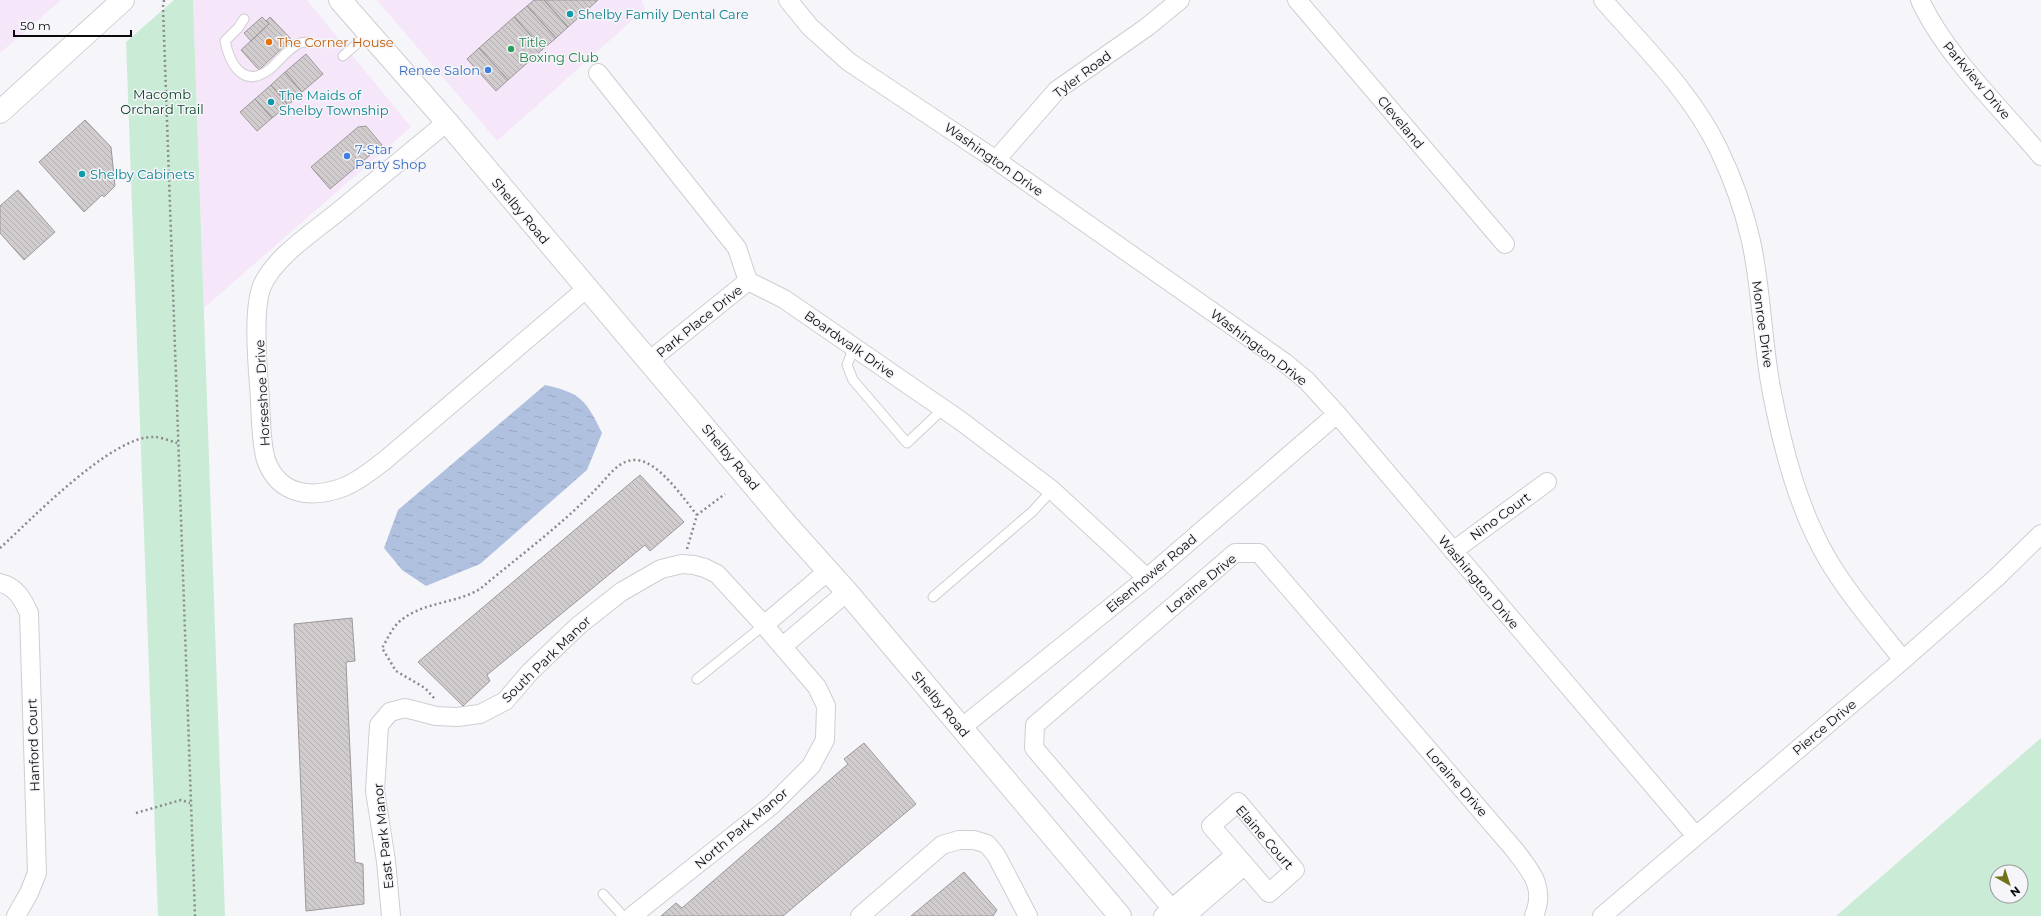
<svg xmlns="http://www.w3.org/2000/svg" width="2041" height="916" viewBox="0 0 2041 916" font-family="Montserrat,sans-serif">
	<defs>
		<pattern id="water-ripples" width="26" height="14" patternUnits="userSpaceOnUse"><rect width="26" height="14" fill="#b0c0df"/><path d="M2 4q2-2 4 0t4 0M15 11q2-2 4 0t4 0" fill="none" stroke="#96a4be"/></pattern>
		<pattern id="building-back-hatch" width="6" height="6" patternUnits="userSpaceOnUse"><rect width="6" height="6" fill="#d1ccce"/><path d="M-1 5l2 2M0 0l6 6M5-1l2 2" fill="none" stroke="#b2aeb0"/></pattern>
	</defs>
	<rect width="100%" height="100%" fill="#f6f6fa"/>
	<!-- commercial -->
	<path fill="#f6e6f9" d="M0 0H61L0 53Z
		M193 0H307L411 127 204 308Z
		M377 0H642L645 9 497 141Z"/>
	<!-- park -->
	<path fill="#caebd5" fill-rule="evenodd" d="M174 0H193L225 916H158L126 42Z
		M2041 738V916H1836ZM1997 872H2021V896H1997Z"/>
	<!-- water -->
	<path fill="url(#water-ripples)" d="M545 385C582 393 586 401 602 433L587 470 480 564 426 586 402 570 384 548 398 510Z"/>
	<!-- building -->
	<path fill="url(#building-back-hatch)" stroke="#9d989a" d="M534 0H544L568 27 556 38 527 6Z
		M544 0H598L568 27Z
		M527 6 556 38 543 49 514 17Z
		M262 17 269 24 251 41 244 33Z
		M270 17 291 39 289 41 291 43 286 48 284 46 259 70 241 50 269 24 266 21Z
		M514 17 543 49 508 80 479 48Z
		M479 48 508 80 496 91 467 59Z
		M306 54 323 74 302 92 285 72Z
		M285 72 302 92 288 105 271 85Z
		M271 85 288 105 272 118 255 99Z
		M255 99 272 118 257 131 240 112Z
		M85 120 111 147 115 186 104 197 102 195 84 212 39 162Z
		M366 126 382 145 330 189 311 167 358 127Z
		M18 190 55 232 24 260 0 233V206Z
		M640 475 684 522 650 551 645 545 487 675 490 681 463 706 418 662Z
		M352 618 355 661 346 662 355 862 363 864 364 904 306 911 294 624Z
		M864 743 916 804 783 916H661L676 903 682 908 848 764 844 759Z
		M964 872 997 910 993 916H911Z"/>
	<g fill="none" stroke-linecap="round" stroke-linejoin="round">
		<defs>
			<path id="lane" d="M244 19 238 28 225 41C230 65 244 89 270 69 279 61 288 49 298 44 301 42 307 42 310 42
				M343 56 369 33
				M854 347 847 365 853 380 907 443 943 409
				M933 597 1033 511 1052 490
				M697 679 764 625
				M603 894 623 916"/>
			<path id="street" d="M788 0 810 27 849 62 996 160 1284 362 1307 381 1337 414 1696 836
				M1297 0 1505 244
				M1603 0C1644 47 1692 93 1719 150 1733 179 1744 210 1751 241 1762 291 1762 343 1772 393 1783 449 1798 508 1827 558 1848 594 1877 627 1903 660
				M1920 0C1945 55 2002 109 2041 156
				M598 73 737 248 748 281 784 299 961 421 1052 490 1147 578
				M447 122C411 152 375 181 339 211 316 230 274 257 262 286 253 308 257 360 259 385 261 406 260 441 266 460 279 496 312 499 344 487 359 481 372 470 384 461L586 289
				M996 160 1057 90 1147 27 1180 0
				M649 361 748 281
				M1453 551 1547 482
				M0 583C16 586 23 600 29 613L37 873 29 893 16 916
				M764 625 828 571
				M783 646 847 592
				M961 728 1147 578 1337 414
				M1238 802 1295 870 1269 893 1211 826Z
				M391 916 386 861 375 791 379 725 390 712 405 708 436 716 457 717 480 714 505 701 530 672 578 626 621 592 661 569 682 564 694 565 705 568 717 574 764 625 817 687 826 706 825 740 811 766 772 805 632 916
				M860 916 942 845 959 840H974L987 844 996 855 1028 916
				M1163 916 1235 855
				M1178 916 1034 748 1035 725 1235 553H1259L1513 848C1531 871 1546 887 1534 916
				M1186 916 1244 866
				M1602 916 1903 660 1996 578 2041 534"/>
			<path id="secondary" d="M340 0 447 122 787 525 847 592 1120 916
				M0 112 123 0"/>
		</defs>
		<!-- lane casing -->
		<use href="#lane" stroke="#ceced2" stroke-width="11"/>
		<!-- street casing -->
		<use href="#street" stroke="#ceced2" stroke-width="20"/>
		<!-- secondary casing -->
		<use href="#secondary" stroke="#ceced2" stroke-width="24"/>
		<!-- path -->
		<path stroke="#8a8a8d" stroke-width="2.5" stroke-dasharray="2 3" stroke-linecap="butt" d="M164 0 163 7 195 916
			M0 548C31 520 112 435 154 437 161 437 170 441 177 443
			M687 549 697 515 725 494
			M434 698 425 688 396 671 382 648C387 640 392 628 399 622 421 602 455 604 480 589 519 556 562 525 597 488 608 477 618 460 635 460 658 460 684 499 697 515
			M136 813 181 800 190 803"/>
		<!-- lane -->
		<use href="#lane" stroke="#fff" stroke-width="9"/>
		<!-- street -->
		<use href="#street" stroke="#fff" stroke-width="18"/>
		<!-- secondary -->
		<use href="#secondary" stroke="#fff" stroke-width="22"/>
	</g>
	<!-- markers -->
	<g fill="#0f9aa8" stroke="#f6f6fa" stroke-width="1.5">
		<circle cx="570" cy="14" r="4"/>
		<circle cx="271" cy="102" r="4"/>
		<circle cx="82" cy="174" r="4"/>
	</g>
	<circle fill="#e8710a" stroke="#f6f6fa" stroke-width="1.5" cx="269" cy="42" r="4"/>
	<circle fill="#2e9e5b" stroke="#f6f6fa" stroke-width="1.5" cx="511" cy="49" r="4"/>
	<g fill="#3f7fe0" stroke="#f6f6fa" stroke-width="1.5">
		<circle cx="488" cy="70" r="4"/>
		<circle cx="347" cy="156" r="4"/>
	</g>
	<g text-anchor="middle" stroke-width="3" stroke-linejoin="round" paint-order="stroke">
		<!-- culture labels -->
		<g font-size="13" fill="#0d838f" stroke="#f6f6fa" text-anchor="start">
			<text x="578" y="19">Shelby Family Dental Care</text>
			<text x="279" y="100">The Maids of<tspan x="279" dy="15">Shelby Township</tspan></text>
			<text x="90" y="179">Shelby Cabinets</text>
		</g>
		<!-- food labels -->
		<g font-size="13" fill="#c56008" stroke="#f6f6fa" text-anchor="start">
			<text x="277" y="47">The Corner House</text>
		</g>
		<!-- leisure labels -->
		<g font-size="13" fill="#27864d" stroke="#f6f6fa" text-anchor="start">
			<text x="519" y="47">Title<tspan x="519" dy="15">Boxing Club</tspan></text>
		</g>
		<!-- shop labels -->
		<g font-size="13" fill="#366cbe" stroke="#f6f6fa" text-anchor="end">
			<text x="480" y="75">Renee Salon</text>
			<text x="355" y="154" text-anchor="start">7-Star<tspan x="355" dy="15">Party Shop</tspan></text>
		</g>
		<!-- street labels -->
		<g font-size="13" fill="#0b0b0d" stroke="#f6f6fa">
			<text transform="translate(1082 74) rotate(-37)" y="5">Tyler Road</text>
			<text transform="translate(1977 80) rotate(50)" y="5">Parkview Drive</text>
			<text transform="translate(1401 122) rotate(50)" y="5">Cleveland</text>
			<text transform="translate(994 159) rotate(35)" y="5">Washington Drive</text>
			<text transform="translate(521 211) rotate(50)" y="5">Shelby Road</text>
			<text transform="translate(699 321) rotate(-39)" y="5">Park Place Drive</text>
			<text transform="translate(1763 324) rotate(82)" y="5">Monroe Drive</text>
			<text transform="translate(850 344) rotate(35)" y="5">Boardwalk Drive</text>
			<text transform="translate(1259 347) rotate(37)" y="5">Washington Drive</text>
			<text transform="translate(262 393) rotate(-93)" y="5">Horseshoe Drive</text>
			<text transform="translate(731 457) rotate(50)" y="5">Shelby Road</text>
			<text transform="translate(1500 516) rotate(-36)" y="5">Nino Court</text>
			<text transform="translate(1151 573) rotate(-40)" y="5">Eisenhower Road</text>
			<text transform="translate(1479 582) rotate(50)" y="5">Washington Drive</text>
			<text transform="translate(1201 583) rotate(-39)" y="5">Loraine Drive</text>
			<text transform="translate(546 659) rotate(-44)" y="5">South Park Manor</text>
			<text transform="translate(941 704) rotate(50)" y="5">Shelby Road</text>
			<text transform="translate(1824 727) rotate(-40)" y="5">Pierce Drive</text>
			<text transform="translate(33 745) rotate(-92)" y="5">Hanford Court</text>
			<text transform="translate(1457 782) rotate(49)" y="5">Loraine Drive</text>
			<text transform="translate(741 828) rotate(-40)" y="5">North Park Manor</text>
			<text transform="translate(383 836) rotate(-96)" y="5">East Park Manor</text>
			<text transform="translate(1265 837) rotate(49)" y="5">Elaine Court</text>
		</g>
		<!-- park labels -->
		<g font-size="13" fill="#003f22" stroke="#f6f6fa">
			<text x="162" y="99">Macomb<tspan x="162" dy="15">Orchard Trail</tspan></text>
		</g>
	</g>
	<!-- north arrow -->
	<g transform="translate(2009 884) rotate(141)"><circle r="19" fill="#f6f6fa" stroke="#98989b"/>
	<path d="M0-3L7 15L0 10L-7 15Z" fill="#717319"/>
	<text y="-6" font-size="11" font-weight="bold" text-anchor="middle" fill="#0b0b0d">N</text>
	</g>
	<!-- scale -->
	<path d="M14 30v6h117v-6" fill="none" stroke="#0b0b0d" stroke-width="2"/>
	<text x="20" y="30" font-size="12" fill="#0b0b0d" stroke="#f6f6fa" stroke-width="3" paint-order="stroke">50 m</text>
</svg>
